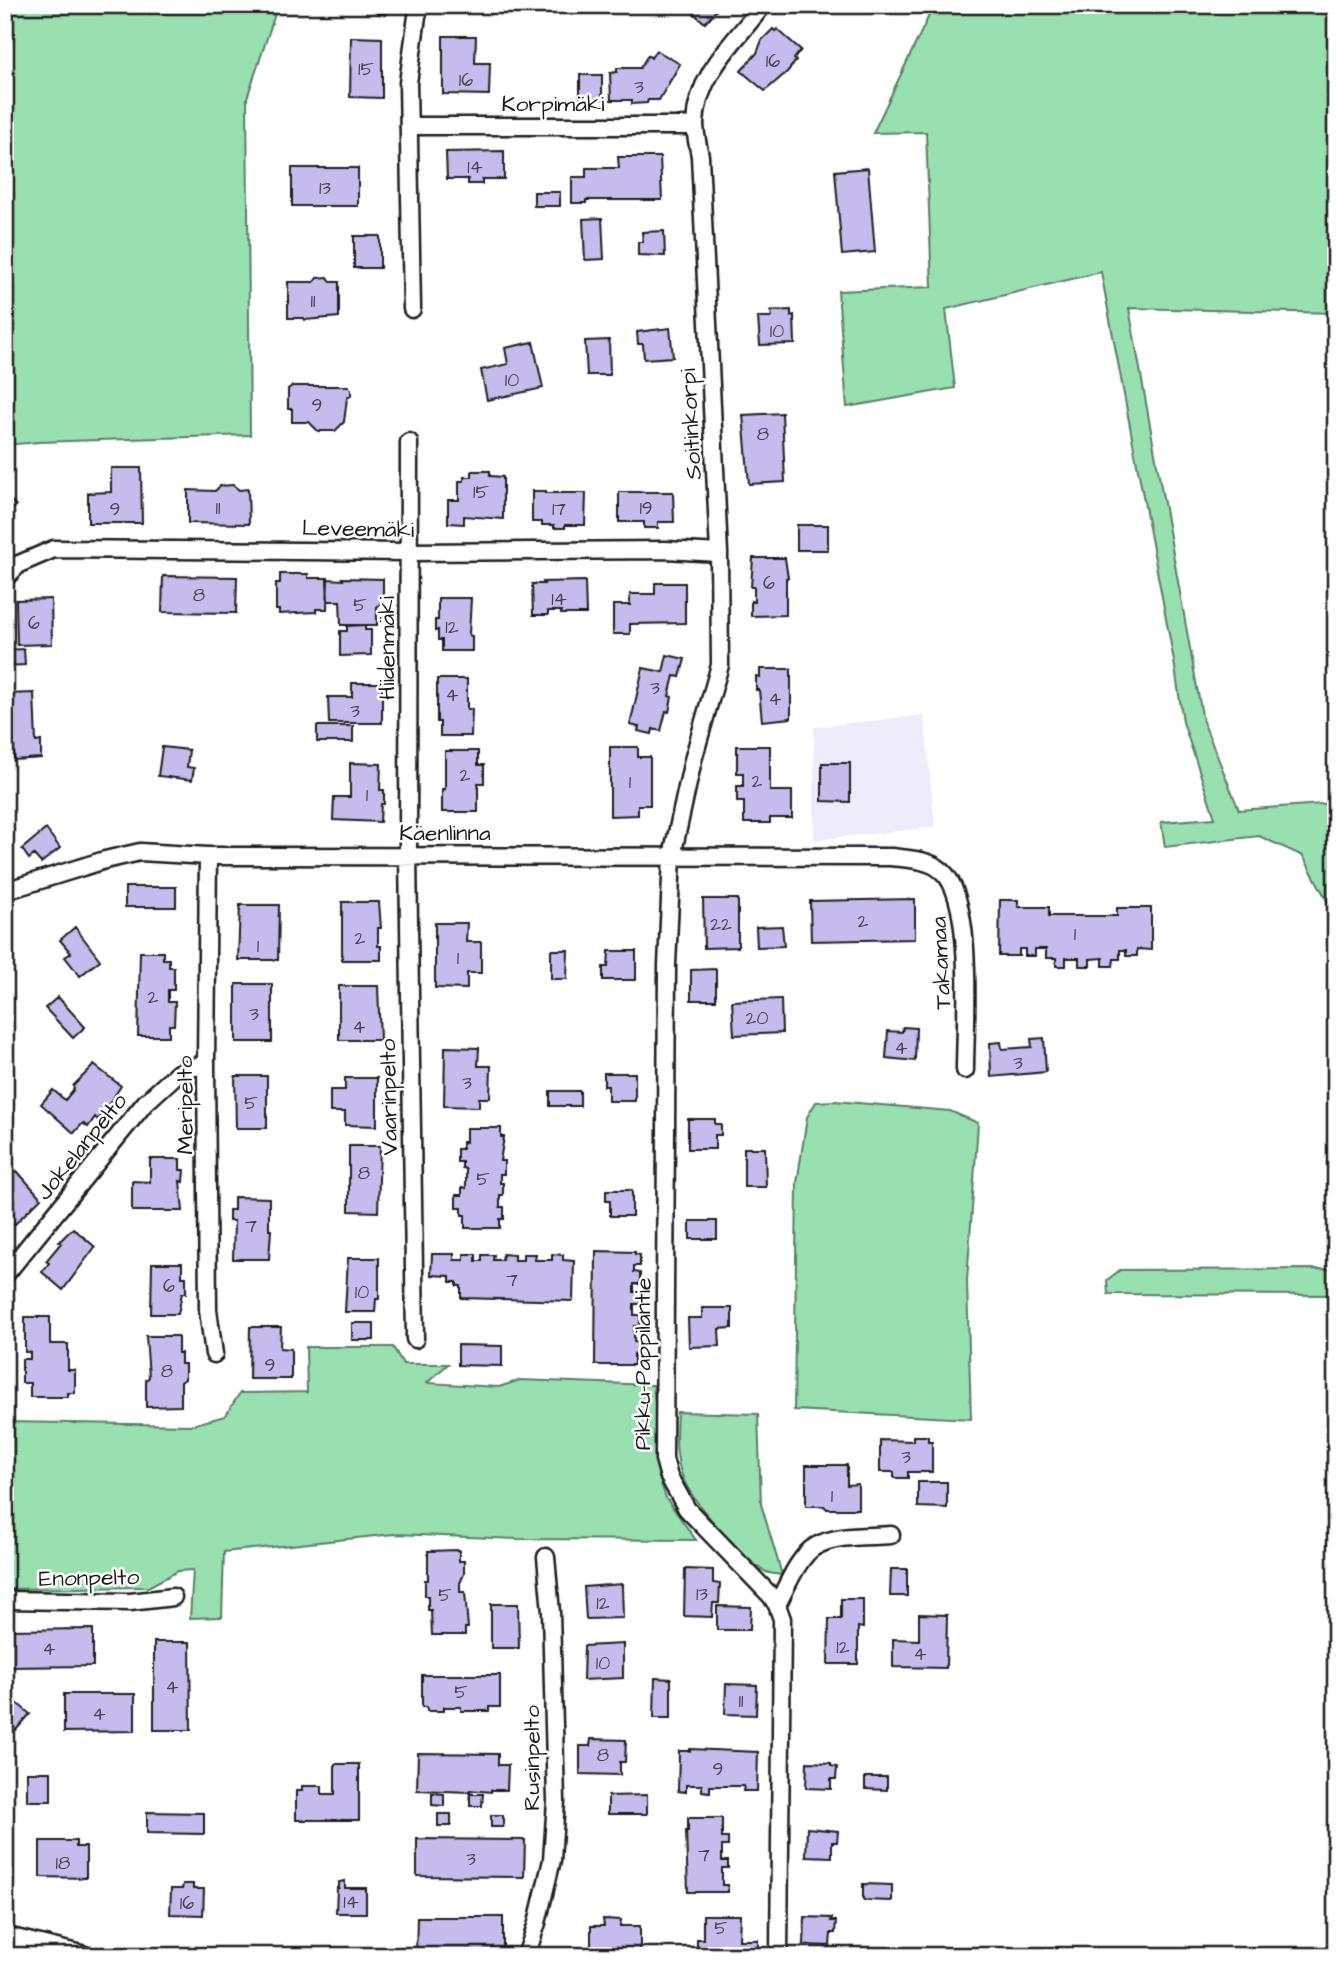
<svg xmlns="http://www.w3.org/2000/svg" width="1341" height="1961" viewBox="0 0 1341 1961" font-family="'Architects Daughter',sans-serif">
	<rect width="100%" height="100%" fill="#fff"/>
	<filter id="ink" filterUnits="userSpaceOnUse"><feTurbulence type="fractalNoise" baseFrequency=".0143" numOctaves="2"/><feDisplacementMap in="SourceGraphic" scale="14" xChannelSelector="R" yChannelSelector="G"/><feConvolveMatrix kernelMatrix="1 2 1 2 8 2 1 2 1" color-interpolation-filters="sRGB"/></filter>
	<g filter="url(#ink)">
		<!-- built -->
		<path fill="#eeebfa" d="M924 715 935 827 814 840V727Z"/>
		<!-- green -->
		<path fill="#98e0af" stroke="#5a7e66" stroke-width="2" d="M5 5H278L247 98 250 435 39 442 5 445Z
			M934 5H1336V313L1129 308 1203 721 1239 810 1336 803V917L1303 856 1259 836 1165 847 1161 822 1215 818 1183 722 1174 661 1101 272 946 309 955 388 847 407 838 291 932 287 926 132 873 133Z
			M835 1101 950 1111 978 1123 967 1281 971 1419 794 1410 797 1183 807 1117 816 1102Z
			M1336 1269V1295L1108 1294 1107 1280 1120 1270Z
			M306 1347H393L403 1364H448L427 1383 499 1387 520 1380 653 1385 657 1421 658 1475 666 1498 696 1540 518 1539 394 1534 224 1552 222 1617 190 1618 193 1570 178 1571 148 1587 5 1589 7 1422 192 1425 225 1416 240 1393 307 1392Z
			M677 1412 758 1414 761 1504 782 1575C777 1574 771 1574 766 1572 743 1559 692 1502 683 1478 674 1456 676 1435 677 1412Z"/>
		<!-- building -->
		<path fill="#c5bbed" stroke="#1c1c1c" stroke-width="2" d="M357 5H389L385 15Z
			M684 5H721L705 23Z
			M773 29 775 31 777 29 801 50 794 59 796 61 787 72 765 91 741 71 757 53 762 40Z
			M443 36H476L475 63H490L489 95 443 94Z
			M351 37 382 38V98L350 97Z
			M656 50 680 64 659 100H648L647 103 632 104V100H611L610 73 617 72V68H640L648 55 651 58Z
			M580 75H602V99L580 100Z
			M504 151V179H482V184H468V179H447L446 152Z
			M618 157H660L662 200H586V203H572V177H586V168H619Z
			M292 168H358V206H292Z
			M868 168 875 252 842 255 835 171Z
			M534 192H560V206H534Z
			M602 218 604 259 585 260 583 219Z
			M664 231 665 256 638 255V242H643L642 232Z
			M354 236H380V268H354Z
			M328 277 331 282H339V317L305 320 304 318H288V282H314L317 278Z
			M791 310V316L794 315 795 344 760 345 758 317H772L771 311Z
			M670 328 673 357 644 359 643 344H638L637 332Z
			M609 340 610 375H587L585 341Z
			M533 342 543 388 487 400 481 370 508 364 505 348Z
			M292 386H348L351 390V396L347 398 344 422 335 431H318L309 422H292V409H288V389Z
			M782 413 785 482 749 484 743 415Z
			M111 468H141L142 523H88V493L111 492Z
			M472 471H490V476L503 477V519L464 516V524L448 523V500H459V481H464V477H472Z
			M233 485 239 490 248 489 249 524 188 523V490L215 491 220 486Z
			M532 491H546V493H586L585 525H565V528H554V525H542V522H532Z
			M619 492H673L674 522H658V528H644V522H619Z
			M5 494 16 506 5 516Z
			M797 525H828V550H797Z
			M753 558H785L788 578H786V615L751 616V601L754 602V587H751Z
			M280 574H308V578H328L327 609H316V612L279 614V610H276V583H280Z
			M163 576 237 577 236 613 162 612Z
			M342 578 383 579V601L377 607V625H341L340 601H328L327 579 343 580Z
			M585 581 586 614H561V611H548V615H533L532 584H544L543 582Z
			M655 583H685V623L630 624V634H613V605H630V594H655Z
			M438 598H471L469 635 472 636V651H442V640H438V630L435 631V620H438Z
			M51 599 52 644 17 645 16 600Z
			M365 625V630H371V655L340 656V631H347V626Z
			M24 649 25 665 5 666V650Z
			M667 655 685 659 680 677 674 676 669 696 672 697 669 712 666 711 661 731 653 729 652 734 638 731 639 727 630 725 643 668 663 672Z
			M760 669H791V718L762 721 759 690H756V676L760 677Z
			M437 679H467V709H472L471 736H440V722H437Z
			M352 683H382V723H329L328 697H352Z
			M34 693 36 742 41 741V758L14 760V745H5V694Z
			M317 726H353V742H317Z
			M737 746H770V791H792V818H770V823H744V802H737V786H743V773H737Z
			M162 747 189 750 187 767 194 768 192 780 158 776Z
			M610 747H638V757H650V805H638V815L610 816Z
			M445 751H478V765H484V783H478V812H442V789H445Z
			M350 763 381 764 380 790H384V804H381L380 822 333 820 334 797H350Z
			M822 763H850V802L822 801Z
			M46 829 60 848 41 863 34 855 29 859 22 849Z
			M125 887H176V907H125Z
			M703 899H738V947L704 948Z
			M915 899V939L811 941 810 901Z
			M1000 900H1018V907H1049V916H1117V908H1151V950L1137 949V956H1126V950H1120V959H1114L1113 966H1103V958L1090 959V966H1079V958H1066V966H1056V958H1046V949H1035V956H1025V949H1019V956H999Z
			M342 902H379L381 928H378V946H381V960H342Z
			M240 905H279L278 960H238Z
			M435 923H467L466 942H481V973H467V989L435 988Z
			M782 926 784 946 757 947 756 927Z
			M75 927 100 960 80 976 65 957 71 953 60 940Z
			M551 950H568L567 979H551Z
			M609 951H636V980H603V967H608Z
			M140 952H163V959H169V967H174V990H168V1002H175L174 1025H169V1036H138Z
			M716 969V1000H691V970Z
			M236 984H272V1042H236Z
			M339 986H378L380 1040H339Z
			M58 997 85 1027 73 1038 45 1008Z
			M781 999 782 1033 734 1035 732 1001Z
			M903 1027 916 1028 915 1061 886 1058 888 1031 902 1032Z
			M1044 1038 1046 1072 991 1077 990 1043 1001 1042 1002 1049 1032 1047 1031 1039Z
			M445 1047 479 1048 478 1066H491L490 1098H479V1107L444 1106Z
			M94 1065 121 1086 98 1120 95 1117 88 1127 83 1123 74 1133 41 1104 53 1090 65 1100 74 1089 73 1086Z
			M604 1073H635V1101H608V1086H604Z
			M235 1076H267V1128H236Z
			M345 1078H377V1126L345 1125V1112H330V1090H345Z
			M550 1091H580V1106H550Z
			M688 1119H715V1124H721V1135H715V1149H688Z
			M466 1128H501V1137H504L500 1161H504V1174H500V1183H503V1195H500V1207H504V1219H500V1228H465V1215H462V1208H456V1195H462V1187L466 1188V1169L462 1168V1162H457V1149H462V1142H466Z
			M349 1146H380L378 1212 349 1211Z
			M744 1148H765L766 1187H744Z
			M150 1159H180V1170H184L183 1182 180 1181 183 1211H132V1181L150 1182Z
			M17 1171 41 1198 14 1225 13 1223 5 1230V1182Z
			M606 1190H632V1216H610V1201H606Z
			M234 1197 269 1198V1230H271L269 1259H233L234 1221H229V1210H234Z
			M690 1221H717V1239H690Z
			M73 1228 95 1247 63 1290 42 1272 49 1263 46 1261 61 1243 59 1242Z
			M596 1251 635 1252V1254L640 1255V1266H634V1272L640 1273V1284H634V1292H640V1304H634V1315H640V1326H634V1342L640 1343V1355L634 1354V1365H595Z
			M432 1254H454V1260H464V1254H476V1261H482V1255H494L493 1260H502L503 1254 514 1255V1260H523V1254H536L535 1260H552V1254L563 1255V1260L574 1261 573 1301 461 1298V1286H457V1282H450V1276L431 1275Z
			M348 1258H379V1299H376L375 1312H345Z
			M152 1263H182V1277H186V1293H182L178 1314H151Z
			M702 1308H732V1328L719 1329 720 1346 689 1347 688 1318H702Z
			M25 1317H50V1344H68V1370H75V1393H68V1397H30V1383H22V1359H30V1352H25Z
			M352 1323H374V1340H352Z
			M250 1327H281L280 1348 291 1349V1379H249Z
			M146 1336H178V1353H181V1364H185V1379L181 1382V1406L146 1407V1380L149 1377Z
			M458 1345 502 1346V1366L458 1365Z
			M913 1436H928V1441H932V1472H908V1478H894V1472H880V1440L913 1441Z
			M806 1465H847V1485L858 1484V1509H827L824 1506H806Z
			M918 1482H947V1508L918 1507Z
			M459 1550V1561H464V1574L460 1583V1592H465L468 1628H465V1635H432L431 1610H428V1596H425V1580H428V1551Z
			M685 1569 713 1570V1583L720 1584 719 1603H713L712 1617 684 1616Z
			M891 1569H907V1596H890Z
			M622 1584 623 1618 586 1619 584 1587Z
			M841 1599H863V1628L858 1627V1664H828L829 1619H841Z
			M491 1604H518L519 1648H491Z
			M717 1606 751 1607 750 1630H717Z
			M919 1614 947 1615 946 1668 893 1667V1639L919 1640Z
			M93 1629V1666L5 1667V1630Z
			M154 1642H190L191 1730H154Z
			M623 1644V1678L583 1680 584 1646Z
			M422 1675H500V1707H489V1711H461V1707H444V1711H427V1707H422Z
			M655 1678 671 1679V1718H654Z
			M726 1684 757 1685 756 1715 725 1714Z
			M5 1693 30 1714 15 1731 5 1723Z
			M64 1694H135V1731L64 1732Z
			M591 1739 626 1740 625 1762H620V1775L580 1774V1746H590Z
			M690 1749 758 1752 757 1791H743L744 1786H710V1792L702 1791V1785H686V1792L678 1791 679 1751H690Z
			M418 1753 498 1754V1765H508L507 1790H491V1792L470 1790V1792L417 1790Z
			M807 1762 831 1763V1766L837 1767 836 1779H831V1789L806 1788Z
			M335 1764H359V1820H296V1791H302V1786H322V1794H335Z
			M27 1772H51V1801H27Z
			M865 1777H887V1790L865 1789Z
			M432 1793 444 1794V1806L432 1805Z
			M470 1794H483L482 1806H470Z
			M647 1795V1814H608V1796Z
			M147 1812 204 1813V1834L147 1833Z
			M438 1814H451V1826H438Z
			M491 1815H503V1827H491Z
			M688 1818H722V1838H728V1846H722V1861H728V1868H722V1885H728V1892H688L686 1831H688Z
			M807 1828 838 1831 837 1842H832V1857L806 1856Z
			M417 1839 525 1840 524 1877 417 1876Z
			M40 1841H76V1847H86V1878L40 1877Z
			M345 1881V1888H366V1913H336L337 1888H339V1882Z
			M183 1884H193V1889H204L203 1915 170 1914 171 1889H182Z
			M863 1884 892 1885V1901L863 1900Z
			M703 1915H740L739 1940H758V1956H697V1939H703Z
			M417 1917H503V1956H416Z
			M805 1917 832 1918 831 1921H836L835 1933H831L830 1946 804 1945Z
			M603 1919 621 1920 620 1926H640V1956H585V1949H591V1926H604Z"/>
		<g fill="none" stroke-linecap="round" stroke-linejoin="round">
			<defs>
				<path id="minor" d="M763 5C735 42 697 74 695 123 695 134 698 145 700 156L719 553 720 665 693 760 672 856 667 965 664 1459 669 1477 687 1509 771 1596 777 1605 782 1619 779 1956
					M410 126H695
					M412 309 408 83 417 16 421 5
					M409 442 408 855 415 1339
					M5 578 19 564 54 549 409 552 666 550 719 553
					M208 856 206 1063 208 1310 214 1354
					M5 891 105 860 140 852 208 856 891 857C908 859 929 859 942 871 975 899 965 1026 965 1070
					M5 1275 145 1103 178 1073 206 1063
					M5 1600 130 1602 173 1597
					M777 1605C786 1588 799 1555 816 1546 837 1534 868 1537 891 1535
					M526 1956 537 1923 552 1860 556 1801 551 1612 546 1557"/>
				<path id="tertiary" d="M5 1937 83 1956"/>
			</defs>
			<!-- minor casing -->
			<use href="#minor" stroke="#1c1c1c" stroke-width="21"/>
			<!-- tertiary casing -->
			<use href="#tertiary" stroke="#1c1c1c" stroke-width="24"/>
			<!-- minor -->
			<use href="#minor" stroke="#fff" stroke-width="16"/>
			<!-- tertiary -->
			<use href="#tertiary" stroke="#fff" stroke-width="19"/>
		</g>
	</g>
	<g text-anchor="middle" stroke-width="5" stroke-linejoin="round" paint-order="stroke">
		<!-- number labels -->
		<g font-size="19" fill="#464450">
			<text x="773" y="67">16</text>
			<text x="366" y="75">15</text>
			<text x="466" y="86">16</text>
			<text x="639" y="93">3</text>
			<text x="475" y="173">14</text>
			<text x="325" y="194">13</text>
			<text x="313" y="307">11</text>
			<text x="777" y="337">10</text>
			<text x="512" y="386">10</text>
			<text x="317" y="411">9</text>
			<text x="763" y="440">8</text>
			<text x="481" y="498">15</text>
			<text x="218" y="514">11</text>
			<text x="646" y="514">19</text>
			<text x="115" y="515">9</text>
			<text x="559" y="515">17</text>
			<text x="769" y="589">6</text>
			<text x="199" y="601">8</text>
			<text x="559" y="605">14</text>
			<text x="360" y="611">5</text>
			<text x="34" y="629">6</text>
			<text x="452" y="633">12</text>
			<text x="655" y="694">3</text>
			<text x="452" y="701">4</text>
			<text x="775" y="705">4</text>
			<text x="355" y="717">3</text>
			<text x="465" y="781">2</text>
			<text x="757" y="787">2</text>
			<text x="630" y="788">1</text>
			<text x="367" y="801">1</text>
			<text x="863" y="927">2</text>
			<text x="721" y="930">22</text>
			<text x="1075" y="940">1</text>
			<text x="360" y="944">2</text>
			<text x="258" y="952">1</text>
			<text x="458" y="964">1</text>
			<text x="153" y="1003">2</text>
			<text x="254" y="1020">3</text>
			<text x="757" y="1024">20</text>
			<text x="359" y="1033">4</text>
			<text x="901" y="1054">4</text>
			<text x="1018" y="1069">3</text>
			<text x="467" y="1089">3</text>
			<text x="251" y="1109">5</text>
			<text x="364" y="1179">8</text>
			<text x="483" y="1185">5</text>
			<text x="251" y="1232">7</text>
			<text x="512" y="1286">7</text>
			<text x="169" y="1292">6</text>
			<text x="362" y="1298">10</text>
			<text x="270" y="1371">9</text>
			<text x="167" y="1377">8</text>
			<text x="906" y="1463">3</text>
			<text x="832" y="1502">1</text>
			<text x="702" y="1600">13</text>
			<text x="445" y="1601">5</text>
			<text x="603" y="1609">12</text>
			<text x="843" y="1653">12</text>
			<text x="49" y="1655">4</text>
			<text x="920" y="1660">4</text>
			<text x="603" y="1669">10</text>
			<text x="172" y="1693">4</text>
			<text x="461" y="1698">5</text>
			<text x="741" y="1707">11</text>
			<text x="99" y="1720">4</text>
			<text x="603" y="1761">8</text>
			<text x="718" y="1775">9</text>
			<text x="704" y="1861">7</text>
			<text x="471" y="1865">3</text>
			<text x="63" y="1869">18</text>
			<text x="351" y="1908">14</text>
			<text x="187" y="1909">16</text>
			<text x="721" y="1934">5</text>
		</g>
		<!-- street labels -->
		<g font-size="23" fill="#1c1c1c" stroke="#fff">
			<text x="553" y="111">Korpimäki</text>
			<text transform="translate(690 424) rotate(-93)" y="8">Soitinkorpi</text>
			<text transform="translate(358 528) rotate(1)" y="8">Leveemäki</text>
			<text transform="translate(386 648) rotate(-90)" y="8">Hiidenmäki</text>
			<text x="445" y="840">Käenlinna</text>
			<text transform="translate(940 963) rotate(-93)" y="8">Takamaa</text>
			<text transform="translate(388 1097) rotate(-91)" y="8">Vaarinpelto</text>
			<text transform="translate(184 1105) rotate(-90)" y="8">Meripelto</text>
			<text transform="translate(81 1146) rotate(-51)" y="8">Jokelanpelto</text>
			<text transform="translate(642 1364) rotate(-90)" y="8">Pikku-Pappilantie</text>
			<text transform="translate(89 1577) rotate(-1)" y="8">Enonpelto</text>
			<text transform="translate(531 1758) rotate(-90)" y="8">Rusinpelto</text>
		</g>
	</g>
	<!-- margin -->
	<rect width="1341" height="1961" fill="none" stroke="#fff" stroke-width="28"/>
	<rect x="14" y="14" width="1313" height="1933" fill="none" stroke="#1c1c1c" stroke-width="2.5" filter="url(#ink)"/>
</svg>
